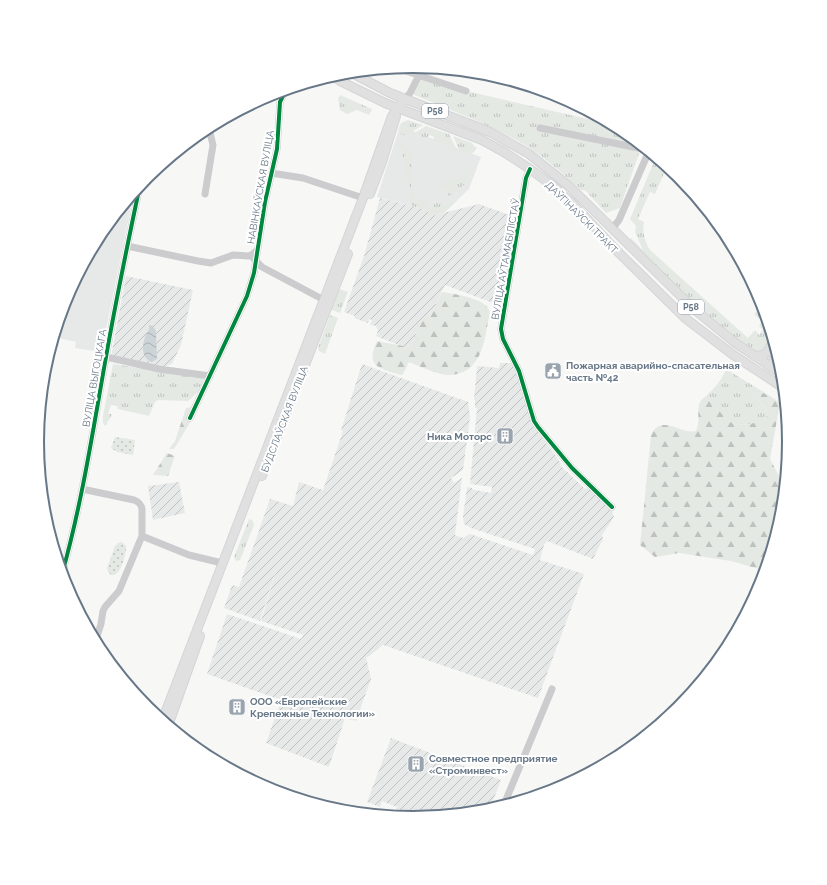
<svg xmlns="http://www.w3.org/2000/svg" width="827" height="885" viewBox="0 0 827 885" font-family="Raleway,sans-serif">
	<defs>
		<pattern id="industrial-furrows" width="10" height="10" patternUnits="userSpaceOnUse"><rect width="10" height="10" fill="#e7e9e9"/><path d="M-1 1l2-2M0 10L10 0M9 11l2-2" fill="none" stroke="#bfc2c2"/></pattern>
		<pattern id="grass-tufts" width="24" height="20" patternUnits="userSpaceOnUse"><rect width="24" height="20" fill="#e5e9e4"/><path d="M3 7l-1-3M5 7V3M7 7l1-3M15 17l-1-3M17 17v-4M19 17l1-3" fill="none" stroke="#bdc2be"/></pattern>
		<pattern id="forest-firs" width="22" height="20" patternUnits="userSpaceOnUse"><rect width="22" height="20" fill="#e5e9e4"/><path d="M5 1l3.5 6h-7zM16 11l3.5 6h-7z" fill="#bdc2be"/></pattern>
		<pattern id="park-dots" width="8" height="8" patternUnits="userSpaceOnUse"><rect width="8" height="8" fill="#e5e9e4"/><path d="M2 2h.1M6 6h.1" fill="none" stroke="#bdc2be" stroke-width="1.8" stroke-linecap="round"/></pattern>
		<pattern id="water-waves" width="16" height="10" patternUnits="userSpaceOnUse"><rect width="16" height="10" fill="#ccd4d7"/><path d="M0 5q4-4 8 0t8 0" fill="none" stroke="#a9b1b4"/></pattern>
	</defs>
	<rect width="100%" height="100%" fill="#f7f7f6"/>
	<!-- built -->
	<path fill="#e7e9e9" d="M400 126 481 157 469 189 445 212 431 216 427 210 377 197Z
		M134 192 102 349 101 352 75 348 76 342 54 337 66 298 101 233Z"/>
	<!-- industrial -->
	<path fill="url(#industrial-furrows)" d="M380 198 427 210 431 216 479 204 515 217 509 257 493 303 445 285 430 317 422 319 413 342 411 346 408 347 401 346 376 336 378 331 376 326 370 325 372 320 369 319 368 323 354 318 355 316 344 312 364 256Z
		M126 276 193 290 181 345 172 364 165 366 143 364 111 357Z
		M500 363H513L531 423 558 459 561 464 560 465 585 489 587 488 603 502 612 510 614 517 602 535 603 539 593 559 547 541 544 545 540 560 584 574 538 698 383 645 368 657H366L371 679 356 721 345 718 329 767 266 743 281 700 207 674 227 614 301 639 303 635 261 621 281 554 260 621 224 608 232 585 239 587 270 499 293 506 299 482 323 490 343 431 341 430 362 364 468 402 470 417 463 470 451 478 454 483 462 478 455 535 463 538 470 534 533 555 535 549 471 528 464 524 463 517 467 487 472 488V489L475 490 491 493 492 487 470 484 477 408H475V400L474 399 477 366 499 368Z
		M179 482 185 513 153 520 148 486Z
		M391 738 501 780 489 811 413 819 393 817 397 807 389 804 382 801 380 807 367 802Z"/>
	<!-- grass -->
	<path fill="url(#grass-tufts)" d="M419 74 466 91 614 125 623 130 642 145 620 208 606 213 586 191 581 190C564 175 546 158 526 146 490 124 449 110 410 93Z
		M340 95 372 109 369 115 357 110 347 114 340 110 338 98Z
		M408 120 423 125 405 136 400 133 398 130 401 123Z
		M426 126 449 134 459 154C448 155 452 151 446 146 442 144 437 143 433 141L434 137 429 135 427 139 419 136V134L417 133 416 136C412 138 409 140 405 139Z
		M453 136 472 143 475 147H477C474 156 468 153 461 154Z
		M398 139 410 152 413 153C413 162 408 188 414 195 417 199 423 199 428 201L427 206 431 207 436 203C446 206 451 204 459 198L445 212 431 216 427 210 412 206 401 147 399 146Z
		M656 157 674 171H665L655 194 650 192 638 219 644 222C642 231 645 242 650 250L748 338 755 330 759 335 763 330 759 326 762 321 754 314 757 311 768 320 769 325 768 348 758 354C711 322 670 281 628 241L631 238 643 250 635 232 636 226 630 219Z
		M470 170 465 184 450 196 447 195 448 189 440 187 444 180H458Z
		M339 289 348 292 340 313 332 310 331 308Z
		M330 315 338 318 325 354 319 351 318 348Z
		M113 364 204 378 200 390 188 401 158 400 155 402 149 416 118 409 117 406 111 405 108 414H112L110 419 108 421 106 426 103 423V416Z
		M726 369 770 396 761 392 756 398C771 412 773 421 749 424 744 424 739 426 734 424 723 420 715 403 705 397 715 388 721 381 726 369Z
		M249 519 253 521 254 525 240 560 236 561 234 557Z"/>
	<!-- forest -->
	<path fill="url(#forest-firs)" d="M442 292C454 294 487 298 490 312 485 333 485 362 463 372 456 375 448 376 441 374 430 371 419 366 409 362L403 374 401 375C379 368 365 367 377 341L408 347 411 346 422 319 425 317H430Z
		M761 392 770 396 780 403 770 459 779 476 782 490 776 538 766 571 731 561 679 553 655 557 640 545 651 435C661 413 681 435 696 431 702 420 693 404 705 397 715 403 724 420 734 424 739 426 744 424 749 424 773 420 771 412 756 398V395L757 393Z
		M191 407 187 418 191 421 174 449H169L175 441 186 408Z
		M167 453 175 456 168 476 153 475Z"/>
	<!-- park -->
	<path fill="url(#park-dots)" d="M115 437 135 440 133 455 117 452 111 448Z
		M122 542 126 546C127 551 122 570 117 573 115 575 114 575 111 575L108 572 107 568 115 546 118 543Z"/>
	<!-- water -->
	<path fill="url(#water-waves)" d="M149 325 153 326 156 331 157 359 152 362C139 358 142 339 149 330Z"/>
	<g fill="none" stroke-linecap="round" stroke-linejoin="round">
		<defs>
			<path id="major" d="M350 72 390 93 490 132 529 154 570 187 695 310 734 342 783 375
				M333 75 340 81 385 103 482 140 504 152 530 169 553 186 571 202 615 249 685 318 732 354 785 389
				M370 194 382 162 396 116
				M773 342 774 366 777 371
				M754 356 764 355 767 352 773 342
				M262 476 348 254
				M162 721 363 198 392 116 405 99
				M168 726 200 636"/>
		</defs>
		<!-- major casing -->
		<use href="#major" stroke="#d4d5d6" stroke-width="10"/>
		<!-- minor -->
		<path stroke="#ccccce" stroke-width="7" d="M397 68 466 91
			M405 99 410 93 423 67
			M540 128 648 150
			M204 130 210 133 213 145 205 194
			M530 169 526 178 501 329 503 339 519 371 534 421 538 427 572 468 612 507
			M271 173 303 178 363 198
			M612 229 619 220 649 151
			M127 246 198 261 211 263 233 255 249 256 253 254 257 250
			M254 259 262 267 324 300
			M106 357 159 369 210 376
			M190 418 247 296 254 273 265 202 277 149 280 102 286 90
			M82 489 134 500C139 502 141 504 142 509V536L119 591 105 607 103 611 101 624 95 642
			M142 536 189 555 222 563
			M62 574C82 503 93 430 106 357 116 300 128 242 140 185
			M513 804V803
			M503 807 552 689"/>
		<!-- major -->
		<use href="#major" stroke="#e0e0e1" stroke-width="8"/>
		<defs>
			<path id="cycleway" d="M530 169 526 178 501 329 503 339 519 371 534 421 538 427 572 468 612 507
				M190 418 247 296 254 273 265 202 277 149 280 102 286 90
				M62 574C82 503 93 430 106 357 116 300 128 242 140 185"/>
		</defs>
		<!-- cycleway casing -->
		<use href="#cycleway" stroke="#fff" stroke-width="6"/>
		<!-- cycleway -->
		<use href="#cycleway" stroke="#00873e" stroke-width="4"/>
	</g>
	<!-- icons -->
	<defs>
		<symbol id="civic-square" viewBox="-11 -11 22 22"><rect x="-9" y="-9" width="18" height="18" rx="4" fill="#99a4ae" stroke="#fff"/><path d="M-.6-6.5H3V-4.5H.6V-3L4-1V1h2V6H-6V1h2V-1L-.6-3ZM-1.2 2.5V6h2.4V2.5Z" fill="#fff"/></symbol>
		<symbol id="building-square" viewBox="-11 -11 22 22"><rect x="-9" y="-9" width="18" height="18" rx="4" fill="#99a4ae" stroke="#fff"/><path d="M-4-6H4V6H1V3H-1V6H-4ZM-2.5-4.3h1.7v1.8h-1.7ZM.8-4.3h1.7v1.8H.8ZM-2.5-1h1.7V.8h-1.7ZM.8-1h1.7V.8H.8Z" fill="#fff"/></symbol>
	</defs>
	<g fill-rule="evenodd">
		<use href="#civic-square" x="543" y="361" width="20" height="20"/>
		<use href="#building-square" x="495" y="426" width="20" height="20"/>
		<use href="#building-square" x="227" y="697" width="20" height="20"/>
		<use href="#building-square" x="406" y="754" width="20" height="20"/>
	</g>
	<g text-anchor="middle" stroke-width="4" stroke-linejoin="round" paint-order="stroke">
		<!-- shield labels -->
		<g fill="#fff" stroke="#95a0ab" stroke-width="1">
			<rect x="422" y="104" width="26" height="14" rx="3"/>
			<rect x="678" y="300" width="26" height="14" rx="3"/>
		</g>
		<g font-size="9" font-weight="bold" fill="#677787">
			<text x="435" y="114">Р58</text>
			<text x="691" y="310">Р58</text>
		</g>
		<!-- street labels -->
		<g font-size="10" fill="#677787" stroke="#fff">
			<text transform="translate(260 187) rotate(-80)" y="4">НАВІНКАЎСКАЯ ВУЛІЦА</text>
			<text transform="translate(582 217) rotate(45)" y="4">ДАЎГІНАЎСКІ ТРАКТ</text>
			<text transform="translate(505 259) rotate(-80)" y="4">ВУЛІЦА АЎТАМАБІЛІСТАЎ</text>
			<text transform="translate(94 378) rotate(-80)" y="4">ВУЛІЦА ВЫГОЦКАГА</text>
			<text transform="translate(284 419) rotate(-69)" y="4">БУДСЛАЎСКАЯ ВУЛІЦА</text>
		</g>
		<!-- poi labels -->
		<g font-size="10" font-weight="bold" fill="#677787" stroke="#fff" text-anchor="start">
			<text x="566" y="369">Пожарная аварийно-спасательная<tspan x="566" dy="12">часть №42</tspan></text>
			<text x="492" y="440" text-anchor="end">Ника Моторс</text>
			<text x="250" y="705">ООО «Европейские<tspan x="250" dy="12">Крепежные Технологии»</tspan></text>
			<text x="429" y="762">Совместное предприятие<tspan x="429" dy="12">«Строминвест»</tspan></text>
		</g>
	</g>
	<!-- crop -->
	<path d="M0 0H827V885H0ZM44 442a369 369 0 1 1 738 0a369 369 0 1 1-738 0Z" fill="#fff" fill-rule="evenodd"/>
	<path fill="none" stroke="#677787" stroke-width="2" d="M44 442a369 369 0 1 1 738 0a369 369 0 1 1-738 0Z"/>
</svg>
